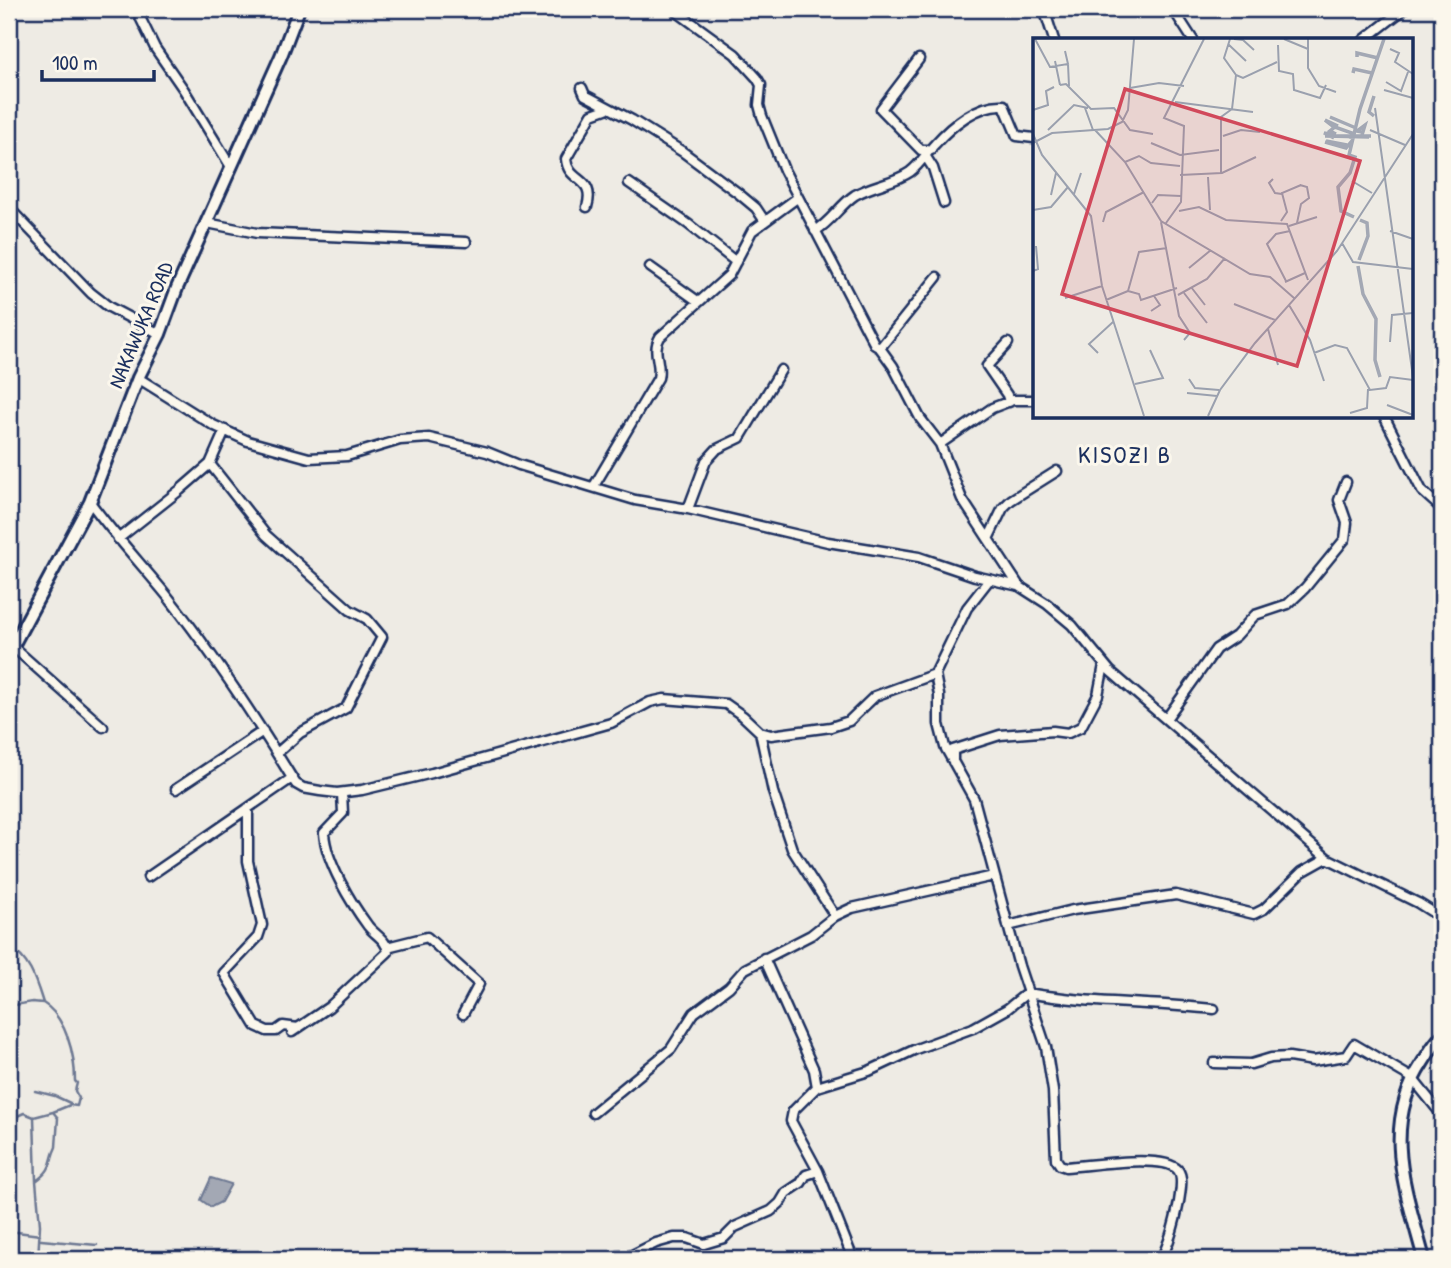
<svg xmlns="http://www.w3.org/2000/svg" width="1451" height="1268" viewBox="0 0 1451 1268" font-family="'Patrick Hand',sans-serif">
	<rect width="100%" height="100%" fill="#eeebe4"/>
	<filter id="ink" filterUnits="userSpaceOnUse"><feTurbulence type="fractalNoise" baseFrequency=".0143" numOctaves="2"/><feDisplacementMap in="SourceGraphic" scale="14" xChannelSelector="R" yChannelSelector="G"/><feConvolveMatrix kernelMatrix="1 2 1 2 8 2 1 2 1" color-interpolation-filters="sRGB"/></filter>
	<g filter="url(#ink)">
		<!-- water -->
		<path fill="#a3a8b4" stroke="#6d7892" stroke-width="2" d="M211 1178 231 1184 221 1202 211 1207 201 1200Z"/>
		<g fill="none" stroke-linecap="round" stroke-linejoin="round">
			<!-- stream -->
			<path stroke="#6d7892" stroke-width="2.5" d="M9 947C30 959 36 981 43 1003 66 1017 75 1055 75 1081L77 1083 75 1091 79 1098 77 1106 70 1105 53 1112 58 1118 56 1147C48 1163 55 1167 36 1181L40 1225 38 1259
				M9 1006 32 1002 43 1003
				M35 1091 55 1096 70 1103
				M34 1117 53 1112
				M10 1146 15 1117 24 1113 34 1117 36 1181
				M9 1231 40 1235
				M41 1240 97 1245"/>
			<defs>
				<path id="street" d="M136 9 155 48 184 90 231 167
					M673 9 735 54 757 78 761 85 759 105 762 116 784 170 875 345 880 348 893 366 920 418 940 444 962 499 1019 586
					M1173 9 1193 40
					M1045 12 1054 40
					M1364 40 1404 9
					M919 59 881 109 921 150H931
					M582 88 585 95 632 120 683 152 738 193 756 208 764 220
					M926 157 933 168 944 203
					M629 183 688 224 736 262
					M587 207C596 176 568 184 566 159L592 114 606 109
					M9 208 91 293 109 307 160 334
					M207 223 257 233 466 242
					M815 231C831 222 840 205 855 195 872 185 894 183 910 172 921 164 926 153 935 144 951 126 978 103 1004 105L1017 136 1034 138
					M650 267 699 302
					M1008 343 987 366 1007 395 1009 402
					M880 348 937 277
					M138 378 213 425 248 441 309 458 347 456 400 440 429 438 487 452 519 465 635 500 688 509 828 542 919 557 975 576 1019 586 1047 604 1072 625 1110 671 1327 858 1418 903 1442 918
					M1384 416 1422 491 1442 509
					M940 444 992 408 1013 400H1034
					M210 464 266 535 350 610 367 619 382 637 346 708 300 733 277 753
					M594 486 658 378C662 363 651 352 660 337L729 275 752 231 797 198
					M90 502C114 535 142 565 168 597 213 654 254 716 292 778L296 784 303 788 320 791 337 793 362 790 432 773 611 723 650 702 664 699 726 704 743 716 760 732 771 735 831 727 849 721 875 696 935 674
					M688 509 706 461 717 449 740 438 781 370
					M989 537 1003 508 1011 500 1057 471
					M118 539 180 490 210 464 225 430
					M989 580 967 608 935 674 939 695V724L945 747 974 799 1019 966 1046 1047 1053 1091 1056 1159 1060 1165 1066 1167C1089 1166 1163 1153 1178 1170 1184 1178 1180 1193 1179 1202 1175 1222 1170 1242 1161 1259
					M12 646 103 727
					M1166 719 1216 649 1236 636 1255 615 1288 604 1305 588 1345 539 1347 523 1339 500 1346 482
					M760 732 773 792 792 849 835 916
					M953 762V750L1000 735 1053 731 1068 733 1081 727 1098 695 1104 665
					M176 789 263 731
					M248 808V861L262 925 258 937 224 973 256 1026 267 1031H276L283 1026 298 1028
					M148 877 292 778
					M1008 926 1073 910 1176 895 1254 914 1264 909 1302 872 1327 858
					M387 947 427 937 479 984 463 1014
					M764 958 814 1070 817 1087 793 1111 791 1121 818 1171 853 1259
					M292 1032 329 1007 388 952C387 940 375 935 368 926 351 903 326 862 324 833L343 813 342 793
					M1214 1063 1251 1064 1271 1058 1289 1057 1313 1061 1346 1056 1354 1044 1412 1078 1442 1115
					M817 1087 869 1071 916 1049 973 1028 1007 1009 1027 993C1091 1004 1151 1002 1214 1009
					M593 1113 671 1049 694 1013 729 987 745 969 811 935 835 916 852 908 994 876
					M9 1141H11
					M618 1256H630L656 1243 674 1238H687L704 1244 724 1238 735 1227 771 1211 780 1203 786 1193 801 1183 806 1175 818 1171"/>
				<path id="secondary" d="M9 653 90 502 138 378 160 334 177 288 281 56 299 9
					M1424 1259C1406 1190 1380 1127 1423 1062 1429 1053 1434 1043 1442 1036"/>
			</defs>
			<!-- street casing -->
			<use href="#street" stroke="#1b2f5e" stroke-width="13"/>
			<!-- secondary casing -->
			<use href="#secondary" stroke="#1b2f5e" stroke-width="16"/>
			<!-- street -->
			<use href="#street" stroke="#fbf7ec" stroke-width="8"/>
			<!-- secondary -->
			<use href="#secondary" stroke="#fbf7ec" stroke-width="10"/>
		</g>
	</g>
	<g text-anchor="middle" stroke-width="6" stroke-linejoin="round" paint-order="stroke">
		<!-- street labels -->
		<g font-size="21" fill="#1b2f5e" stroke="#fbf7ec">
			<text transform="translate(141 325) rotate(-67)" y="7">NAKAWUKA ROAD</text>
		</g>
		<!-- quarter labels -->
		<g font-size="24" letter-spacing="2" fill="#1b2f5e" stroke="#fbf7ec">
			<text x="1125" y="463">KISOZI B</text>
		</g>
	</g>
	<!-- overview -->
	<g transform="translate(1033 38)">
		<rect width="380" height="380" fill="#eeebe4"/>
		<path fill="none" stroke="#a3a8b4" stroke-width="3.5" d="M324 19V15L345 20M320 35 321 31 339 35M341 78 336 74 341 58M297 79 323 90M301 89 292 82 305 88M303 96 297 93 302 89 319 95 317 101M329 97 332 87 324 93 329 94M336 99 292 98H338M301 100 291 95 302 97M293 103 314 107M292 104 313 110 319 103M321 179 308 173 305 149 317 135 322 119 316 117 327 71 351 1M326 222 335 198 334 185 327 182M325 228 330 256 343 281 342 322 347 339"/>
		<path fill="none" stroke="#9aa0ae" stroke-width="2" d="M2 1 17 29 35 26 32 13M201 1 210 2 221 12M251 1 275 11M275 1V30L286 48 303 54M195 6 213 23M245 7 246 33 260 36 261 52 287 60 293 47M357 11 366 15 362 24 380 36M22 23 27 47M35 26 36 48M203 37 210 40 244 24M353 44 368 53 375 34M27 47 33 46 58 71 81 70 97 92 120 96M97 50 126 45 151 48M351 52 380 60M142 64 220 74M52 70 60 92M342 70 380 339M0 72 15 67 13 53 21 49M15 92 41 67 55 70M62 92 92 124 128 183 217 236 237 239 261 260M337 92 372 107M0 96 9 117 58 178 69 248 111 378M190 98 208 92 227 94M0 105 19 95 75 91 89 84 95 72 101 1M118 105 147 117 186 112M92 124 106 118 118 125 147 128M188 135V79L199 71 203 37 191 20 197 1M147 137 189 135 223 119M175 139 177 172M240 141 236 145 242 155 249 156M319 143 339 155M41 156 48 135M18 157 23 135M119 165 125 157 148 158M0 172 18 169 35 149M146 173 166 169 193 182 254 186 275 242M248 183 254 174 249 155 268 147M70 184 73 174 111 154M128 184 146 278 157 295 151 302M133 185 148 164 151 88 131 80 171 1M264 185 268 166 276 160 274 149 267 147M256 188 284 179M357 193 380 201M309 205 320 224 380 231M134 210 106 214 95 253 106 256 108 262 144 250M156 230 178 212M0 233 5 231 3 208M253 243 234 206 243 196 257 193M252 244 272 235M158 249 172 267M151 255 174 285M145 257 174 241 192 220M32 260 69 248M73 262 95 253M201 266 242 282M256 267 277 302 291 343M118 273 127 267 121 258M235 291 245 327M357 304 359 277 380 275M65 315 56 306 80 284M281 315 302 307 314 310 337 352 353 350 357 339 380 342M156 341 162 350 186 352M102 346 130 340 117 312M154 355 184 358M354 367 380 377M317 375 334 370 335 351M175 378 187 352 222 305 304 213 380 96"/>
		<path fill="#d1495b" fill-opacity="0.15" stroke="#d1495b" stroke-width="3.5" d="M92 51 327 123 264 328 29 256Z"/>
		<rect width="380" height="380" fill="none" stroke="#1b2f5e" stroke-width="3.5"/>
	</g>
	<!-- margin -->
	<rect width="1451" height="1268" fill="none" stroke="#fbf7ec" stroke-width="35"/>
	<rect x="18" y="18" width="1416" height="1233" fill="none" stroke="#1b2f5e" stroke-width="2.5" filter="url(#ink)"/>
	<!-- scale -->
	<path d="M42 70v10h112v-10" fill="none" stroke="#1b2f5e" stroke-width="3.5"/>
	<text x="52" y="70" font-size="21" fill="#1b2f5e" stroke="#fbf7ec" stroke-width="5" paint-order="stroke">100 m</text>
</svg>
